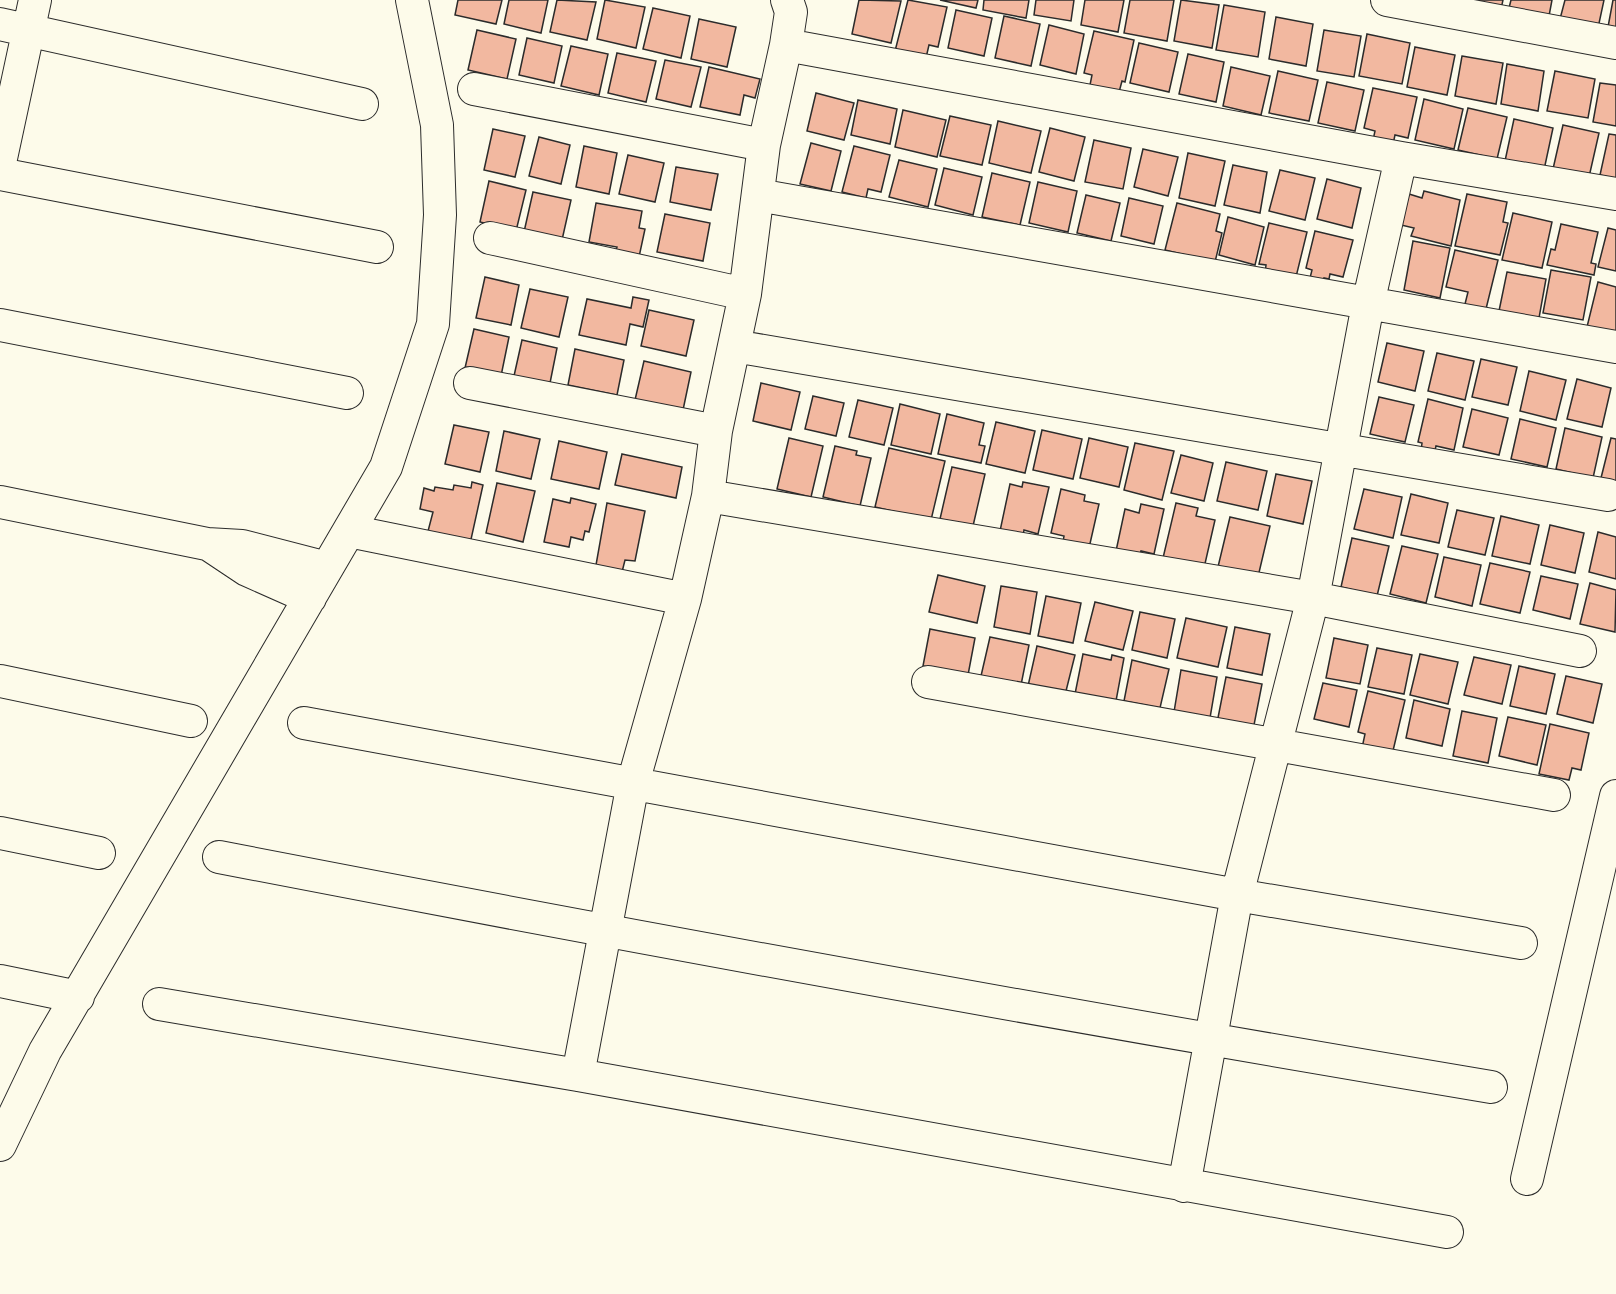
<svg xmlns="http://www.w3.org/2000/svg" width="1616" height="1294" viewBox="0 0 1616 1294" font-family="'Zilla Slab',serif">
	<rect width="100%" height="100%" fill="#fdfbea"/>
	<!-- building -->
	<path fill="#f2b8a0" stroke="#2b2b2b" stroke-width="1.5" d="M458 0H502L496 24 455 15Z
		M509 0H548L541 33 504 24Z
		M557 0 596 2 587 40 550 32Z
		M605 0 645 7 636 48 597 39Z
		M859 0 901 1 891 43 852 34Z
		M908 0 947 7 938 47 929 45 925 62 894 55Z
		M940 0H978L976 8Z
		M984 0H1029L1026 18 983 10Z
		M1036 0H1074L1071 21 1034 15Z
		M1085 0H1124L1118 32 1081 25Z
		M1130 0H1174L1167 41 1124 33Z
		M1181 0 1219 5 1212 48 1174 41Z
		M1462 0H1503L1501 9Z
		M1511 0H1552L1549 16 1509 8Z
		M1565 0H1604L1598 28 1560 19Z
		M1613 0H1616V29L1608 27Z
		M1224 5 1265 12 1258 57 1216 50Z
		M653 8 690 16 681 58 643 49Z
		M956 10 992 18 984 56 948 48Z
		M1004 16 1040 24 1031 66 995 58Z
		M1276 17 1313 24 1306 66 1269 59Z
		M699 19 736 27 727 67 691 59Z
		M1049 25 1084 34 1076 74 1040 65Z
		M477 30 516 39 507 79 468 70Z
		M1324 30 1361 36 1354 77 1317 71Z
		M1094 31 1134 40 1125 82 1122 81 1118 96 1089 90 1092 75 1084 73Z
		M1367 34 1410 43 1402 84 1359 76Z
		M527 38 562 46 554 83 519 75Z
		M1139 43 1178 52 1169 92 1130 83Z
		M571 46 608 54 599 95 561 86Z
		M1415 47 1455 55 1447 95 1407 87Z
		M617 53 656 61 646 102 608 93Z
		M1188 54 1224 62 1216 102 1179 94Z
		M1462 56 1503 63 1496 104 1455 96Z
		M665 60 701 67 691 107 656 99Z
		M1507 64 1544 71 1538 111 1501 104Z
		M709 67 760 79 755 98 744 95 740 115 700 107Z
		M1231 67 1270 76 1261 115 1223 106Z
		M1278 71 1318 80 1309 121 1269 113Z
		M1555 71 1595 79 1588 118 1547 111Z
		M1327 82 1364 90 1355 131 1318 123Z
		M1600 83 1616 85V126L1593 122Z
		M1373 88 1417 97 1408 138 1395 135 1392 149 1372 145 1375 131 1364 128Z
		M816 93 854 103 844 140 807 131Z
		M1424 99 1463 109 1454 149 1415 140Z
		M858 100 897 109 890 144 851 135Z
		M1468 108 1507 117 1497 159 1458 150Z
		M903 110 946 120 937 157 895 147Z
		M950 116 991 125 982 165 940 156Z
		M1514 119 1553 128 1544 170 1505 161Z
		M998 121 1041 131 1031 173 989 163Z
		M1563 125 1599 133 1589 177 1553 169Z
		M1050 128 1085 137 1074 181 1039 172Z
		M493 129 525 136 515 177 484 170Z
		M1609 134 1616 135V179L1600 175Z
		M539 137 570 145 561 184 529 176Z
		M1094 140 1131 148 1123 189 1085 182Z
		M811 143 841 151 831 191 800 184Z
		M584 146 617 153 609 194 576 187Z
		M854 146 890 155 881 192 868 189 866 198 842 192Z
		M1143 149 1178 157 1168 196 1134 187Z
		M1188 153 1225 161 1215 206 1179 198Z
		M628 155 664 163 655 202 619 194Z
		M899 160 937 169 928 207 889 197Z
		M1233 165 1267 172 1260 213 1224 205Z
		M676 167 718 174 711 210 670 202Z
		M944 168 982 177 973 215 935 205Z
		M1280 170 1315 178 1305 220 1269 211Z
		M992 173 1030 182 1020 225 982 217Z
		M1327 179 1361 188 1352 228 1317 219Z
		M489 181 526 190 516 231 480 222Z
		M1038 182 1077 191 1068 232 1029 223Z
		M1424 191 1460 200 1451 246 1411 236 1414 228 1401 225 1409 194 1422 198Z
		M533 192 571 200 562 240 524 232Z
		M1467 194 1507 202 1503 222 1508 223 1500 255 1455 246Z
		M1086 195 1120 203 1111 241 1077 233Z
		M1129 198 1163 206 1154 244 1121 236Z
		M596 203 642 211 639 228 645 229 639 257 615 253 617 247 589 242Z
		M1177 203 1220 214 1216 231 1222 233 1215 262 1165 250Z
		M1513 213 1552 222 1542 268 1502 260Z
		M665 214 710 223 703 261 657 252Z
		M1228 217 1264 227 1255 265 1219 255Z
		M1269 223 1307 232 1295 281 1265 274 1266 265 1259 264Z
		M1561 224 1598 232 1591 263 1596 264 1594 275 1547 265 1551 249 1555 250Z
		M1608 228 1616 230V271L1598 267Z
		M1315 231 1353 240 1343 277 1330 274 1329 279 1324 278 1323 282 1310 278 1312 270 1306 268Z
		M1413 241 1450 248 1440 298 1404 290Z
		M1455 250 1498 260 1485 313 1464 308 1468 292 1446 287Z
		M1551 270 1591 277 1583 320 1543 313Z
		M1507 272 1546 279 1539 318 1499 311Z
		M485 277 519 285 511 325 476 318Z
		M1598 282 1616 287V339L1586 331Z
		M530 289 568 297 559 337 521 328Z
		M633 297 649 300 643 327 630 324 626 345 579 335 587 299 631 308Z
		M649 310 694 320 686 356 641 346Z
		M474 329 509 337 501 376 465 368Z
		M522 340 557 348 550 383 514 376Z
		M1387 343 1424 351 1415 391 1378 382Z
		M575 349 624 360 617 395 568 385Z
		M1437 353 1474 361 1465 400 1428 391Z
		M1481 359 1517 367 1508 405 1472 397Z
		M644 361 691 372 683 410 635 400Z
		M1529 371 1566 380 1556 420 1520 411Z
		M1577 379 1611 388 1602 427 1567 419Z
		M761 383 800 392 791 430 753 421Z
		M813 396 844 403 836 436 805 429Z
		M1379 397 1414 405 1405 442 1370 434Z
		M1428 399 1463 408 1454 450 1436 446 1434 455 1421 451 1422 443 1418 442Z
		M858 400 893 408 884 445 849 437Z
		M900 404 940 414 931 454 891 445Z
		M1472 409 1508 418 1499 455 1463 447Z
		M947 414 984 423 979 445 985 446 981 463 938 454Z
		M1520 419 1556 428 1547 467 1511 459Z
		M996 422 1035 431 1025 473 986 464Z
		M454 425 489 432 480 472 445 464Z
		M1565 428 1602 437 1593 478 1556 469Z
		M1042 430 1082 439 1073 479 1033 470Z
		M504 431 540 439 531 479 496 471Z
		M789 438 823 446 811 497 777 489Z
		M1089 438 1128 447 1119 487 1080 478Z
		M1611 438 1616 439V481L1601 478Z
		M559 441 607 452 599 489 551 479Z
		M1135 443 1174 451 1162 500 1124 490Z
		M835 446 857 451 856 455 871 458 860 506 823 497Z
		M889 448 945 461 931 520 875 507Z
		M622 454 682 467 676 498 615 485Z
		M1181 455 1213 463 1204 501 1171 493Z
		M1226 462 1267 471 1258 510 1217 501Z
		M952 467 985 474 973 526 940 519Z
		M1276 474 1312 481 1303 524 1267 516Z
		M472 482 483 485 468 553 427 535 433 512 420 509 424 488 434 491 435 487 453 490 454 485 471 488Z
		M1023 482 1049 487 1038 534 1024 530 1023 536 1000 531 1010 484 1022 487Z
		M497 483 535 491 523 542 486 533Z
		M1061 489 1085 495 1084 501 1099 504 1089 548 1063 542 1064 536 1051 533Z
		M1364 489 1402 497 1393 538 1354 529Z
		M1411 494 1448 503 1439 543 1401 535Z
		M571 498 596 504 589 532 585 531 583 540 571 537 569 547 544 542 553 499 570 503Z
		M607 503 645 511 635 561 625 560 622 572 596 565Z
		M1176 503 1198 508 1196 516 1215 520 1204 568 1163 558Z
		M1141 504 1164 509 1154 554 1141 551 1139 557 1116 551 1125 509 1139 513Z
		M1457 510 1494 518 1485 555 1448 547Z
		M1501 516 1539 525 1530 564 1492 556Z
		M1230 517 1270 526 1257 581 1217 571Z
		M1550 525 1584 533 1575 573 1541 565Z
		M1598 532 1616 537V579L1589 572Z
		M1352 538 1389 546 1377 596 1341 587Z
		M1402 546 1438 554 1426 603 1390 594Z
		M1444 557 1481 565 1472 606 1435 597Z
		M1490 563 1530 572 1520 613 1480 604Z
		M938 575 985 586 977 623 929 612Z
		M1541 576 1578 584 1570 619 1533 610Z
		M1590 583 1616 590 1615 632 1580 624Z
		M1001 586 1037 592 1030 634 994 627Z
		M1046 596 1081 603 1073 643 1038 636Z
		M1095 602 1133 611 1123 650 1085 641Z
		M1140 612 1175 619 1167 658 1132 650Z
		M1186 618 1227 627 1218 667 1177 658Z
		M1235 627 1270 634 1262 675 1227 668Z
		M930 629 975 638 968 675 923 666Z
		M990 637 1029 645 1021 685 981 676Z
		M1334 638 1368 645 1360 684 1326 678Z
		M1037 646 1075 655 1065 695 1028 686Z
		M1377 648 1412 655 1404 694 1368 687Z
		M1083 654 1111 660 1112 655 1124 658 1116 701 1075 694Z
		M1420 654 1458 662 1448 704 1410 695Z
		M1474 657 1511 665 1502 704 1464 695Z
		M1132 660 1169 669 1160 708 1124 701Z
		M1519 666 1555 674 1546 714 1510 706Z
		M1181 670 1217 677 1210 718 1174 712Z
		M1566 676 1602 684 1593 723 1557 714Z
		M1226 677 1262 684 1254 725 1216 728Z
		M1323 683 1357 690 1349 727 1314 719Z
		M1368 691 1405 700 1392 755 1362 748 1365 734 1358 732Z
		M1414 700 1450 709 1442 746 1406 738Z
		M1462 711 1497 718 1488 763 1453 756Z
		M1508 717 1546 725 1537 765 1499 756Z
		M1550 724 1589 733 1581 770 1572 768 1569 780 1539 774Z"/>
	<g fill="none" stroke-linecap="round" stroke-linejoin="round">
		<defs>
			<path id="minor" d="M1387 0 1616 43
				M0 24 362 104
				M786 45 1401 158 1616 194
				M474 89 764 145
				M0 163 35 0
				M0 174 377 247
				M758 195 1616 347
				M490 238 745 294
				M0 325 347 393
				M734 346 1608 495
				M470 383 716 431
				M708 496 1313 598 1580 651
				M0 502 207 544 242 546 327 568
				M349 531 685 599
				M211 546 247 570 310 598
				M0 681 191 721
				M928 682 1554 795
				M304 723 1237 895 1521 943
				M0 833 99 853
				M219 857C642 939 1066 1016 1491 1087
				M0 981 78 997
				M159 1004 578 1075 1447 1232
				M578 1075 633 783 685 599 708 496 716 431 745 294 764 145 786 45 791 12 787 0
				M0 1145 45 1051 386 467 433 324 440 215 437 125 412 0
				M1527 1179 1616 796
				M1184 1186 1237 895 1313 598 1368 304 1401 158"/>
		</defs>
		<!-- minor casing -->
		<use href="#minor" stroke="#2b2b2b" stroke-width="34"/>
		<!-- minor -->
		<use href="#minor" stroke="#fdfbea" stroke-width="32"/>
	</g>
</svg>
